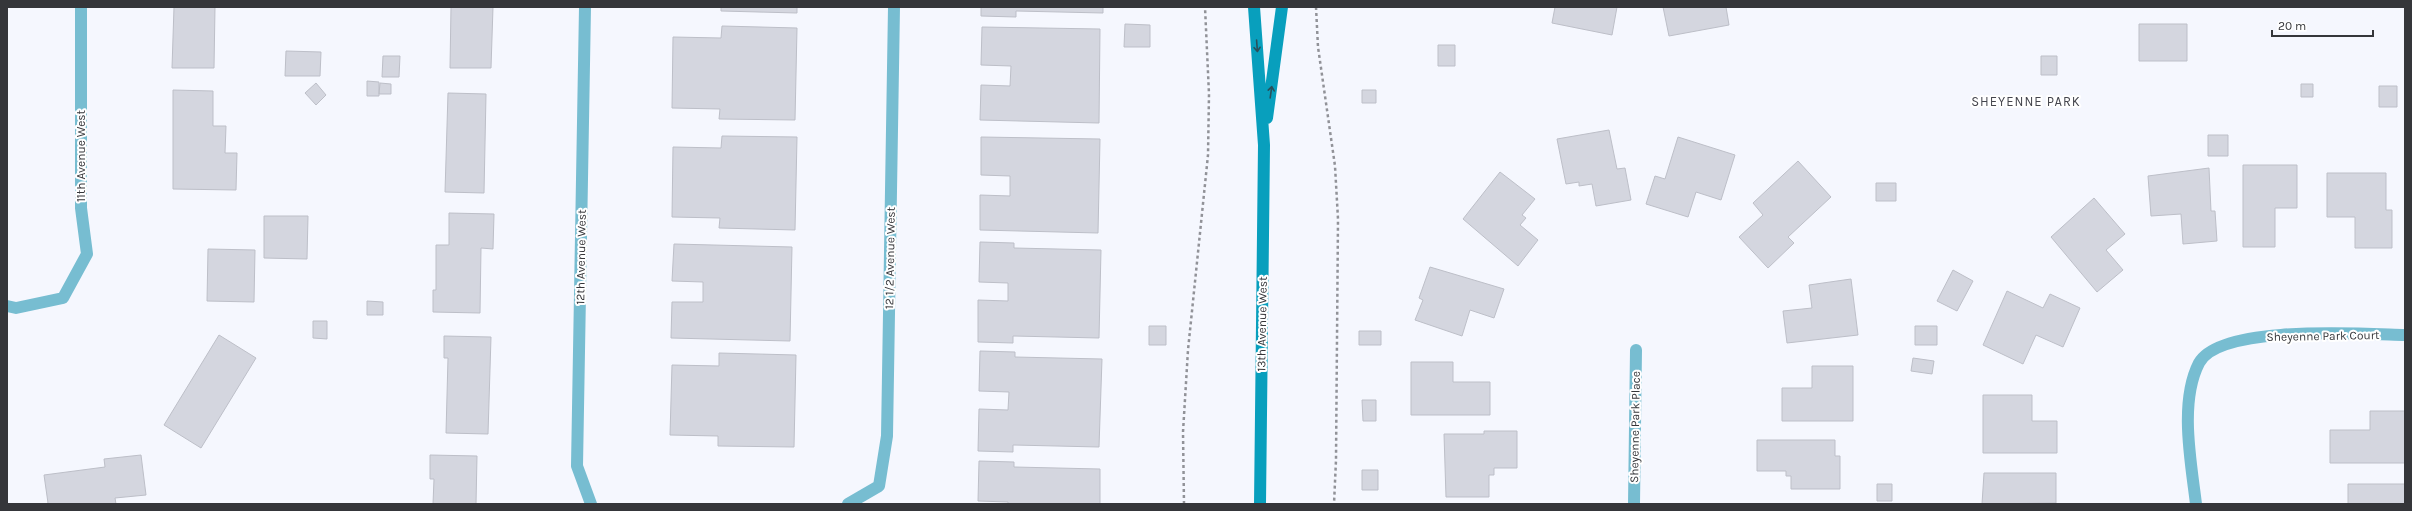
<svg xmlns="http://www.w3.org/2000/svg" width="2412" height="511" viewBox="0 0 2412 511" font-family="Karla,sans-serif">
	<rect width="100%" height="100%" fill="#f5f7fe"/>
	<!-- building -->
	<path fill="#d4d6df" stroke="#bdbfc8" d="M174 7H215L214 68H172Z
		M451 7H493L491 68H450Z
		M721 7H797V13L721 11Z
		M981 7H1103V13L1016 11V17L981 16Z
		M1555 7H1617L1612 35 1552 23Z
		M1663 7H1726L1729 25 1669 36Z
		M1125 24 1150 25V47H1124Z
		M2139 24H2187V61H2139Z
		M722 26 797 28 795 120 719 119 720 109 672 108 673 37 721 38Z
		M982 27 1100 29 1099 123 980 120 981 85 1010 86 1011 66 981 65Z
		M1438 45H1455V66H1438Z
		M286 51 321 52 320 76H285Z
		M383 56H400L399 77H382Z
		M2041 56H2057V75H2041Z
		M367 81 379 82V96H367Z
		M316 83 326 95 316 105 305 93Z
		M380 83 391 84V94H379Z
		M2301 84H2313V97H2301Z
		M2379 86H2397V107H2379Z
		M173 90 213 91V126H226L225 153H237L236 190 173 189Z
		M1362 90H1376V103H1362Z
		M448 93 486 94 484 193 445 192Z
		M1609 130 1617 169 1625 168 1631 200 1596 206 1592 184 1579 186V182L1566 184 1557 139Z
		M2208 135H2228V156H2208Z
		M722 136 797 137 795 230 719 228 720 218 672 217 673 147 721 148Z
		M981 137 1100 139 1098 233 980 230V195L1010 196V176L981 175Z
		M1678 137 1735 155 1721 200 1696 192 1688 217 1646 204 1655 176 1665 179Z
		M1798 161 1831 197 1788 237 1794 243 1768 268 1739 237 1763 215 1753 203Z
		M2243 165H2297V208H2275V247H2243Z
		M2209 168 2211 211H2215L2217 241 2183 244 2181 214 2151 216 2148 176Z
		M1500 172 1535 199 1522 215 1526 218 1520 225 1538 240 1518 266 1463 219Z
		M2327 173H2386V210H2392V248H2355V217H2327Z
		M1876 183H1896V201H1876Z
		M2094 198 2125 234 2106 250 2123 270 2097 292 2051 237Z
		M449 213 494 214 493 249 481 248 480 313 433 312V290H436V245H449Z
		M264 216H308L307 259 264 258Z
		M980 242 1014 243V248L1101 250 1099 338 1013 336V343L978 342V300L1008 301V283L979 282Z
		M674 244 792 247 790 341 671 338 672 302H703V282L672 281Z
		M208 249 255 250 254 302 207 301Z
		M1430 267 1504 289 1494 318 1470 310 1462 336 1415 320 1423 300 1419 298Z
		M1953 270 1973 281 1957 311 1937 301Z
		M1851 279 1858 335 1787 343 1783 311 1812 308 1809 285Z
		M2007 291 2043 308 2050 294 2080 308 2063 347 2036 335 2023 364 1983 345Z
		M367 301 383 302V315H367Z
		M313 321H327V339L313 338Z
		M1149 326H1166V345H1149Z
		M1915 326H1937V345H1915Z
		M1359 331H1381V345H1359Z
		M219 335 256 358 201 448 164 425Z
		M444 336 491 337 488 434 446 433 448 358H444Z
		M980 351 1015 352V357L1102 359 1099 447 1013 445V452L978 451 979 409 1008 410 1009 392 979 391Z
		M719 353 796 355 794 447 718 446V436L670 435 672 365 719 366Z
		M1913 358 1934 361 1932 374 1911 371Z
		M1411 362H1453V382H1490V415H1411Z
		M1812 366H1853V421H1782V388H1812Z
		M1983 395H2032V421H2057V453H1983Z
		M1362 400H1376V421H1363Z
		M2370 411H2405V463H2330V430H2370Z
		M1484 431H1517V468H1494V475H1489V497H1446L1444 434H1484Z
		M1757 440H1835V456H1840V489H1791V476H1786V471H1757Z
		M141 455 146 495 115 498 116 504H46L48 503 44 475 105 467 104 459Z
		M430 455 477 456 476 504H433L434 479H430Z
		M979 461 1014 462V467L1100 469V504H1008V502L978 501Z
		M1362 470H1378V490H1362Z
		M1984 473H2056V503L1982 504Z
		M1877 484H1892V501H1877Z
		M2348 484H2405V504H2348Z"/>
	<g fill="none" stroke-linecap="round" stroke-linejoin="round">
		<!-- path -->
		<path stroke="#919298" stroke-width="2.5" stroke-dasharray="3 3" stroke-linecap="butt" d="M1316 7 1318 47 1335 166 1338 219 1336 460 1334 504
			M1184 504 1183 432 1188 350 1208 155 1209 94 1205 7"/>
		<!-- street -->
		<path stroke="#77bdd1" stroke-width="12" d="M585 7 577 466 591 504
			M7 306 16 308 63 298 87 254 81 208V7
			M848 504 879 486 887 436 894 7
			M1634 504 1636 350
			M2196 504C2191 462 2179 402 2199 363 2220 324 2364 334 2405 335"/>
		<!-- secondary -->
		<path stroke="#089fbd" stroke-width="12" d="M1254 7 1264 145 1260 504
			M1267 118 1282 7"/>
	</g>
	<!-- one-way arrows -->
	<defs><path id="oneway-shaft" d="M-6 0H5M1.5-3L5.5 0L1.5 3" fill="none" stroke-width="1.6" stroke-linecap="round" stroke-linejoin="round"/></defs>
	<g stroke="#2a505b">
		<use href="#oneway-shaft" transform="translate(1257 46) rotate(86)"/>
		<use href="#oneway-shaft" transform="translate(1271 92) rotate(-82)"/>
	</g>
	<g text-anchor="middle" stroke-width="4" stroke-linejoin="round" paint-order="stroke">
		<!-- street labels -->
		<g font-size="12" fill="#35363a" stroke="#fff">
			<text transform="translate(81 156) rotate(-90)" y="4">11th Avenue West</text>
			<text transform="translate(581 257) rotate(-89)" y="4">12th Avenue West</text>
			<text transform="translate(890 258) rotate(-89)" y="4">12 1/2 Avenue West</text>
			<text transform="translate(1262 324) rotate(-89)" y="4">13th Avenue West</text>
			<text transform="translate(2323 336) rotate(-1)" y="4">Sheyenne Park Court</text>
			<text transform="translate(1635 427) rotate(-89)" y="4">Sheyenne Park Place</text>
		</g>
		<!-- neighbourhood labels -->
		<g font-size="13" letter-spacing="1" fill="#44454d" stroke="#fff">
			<text x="2026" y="106">SHEYENNE PARK</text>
		</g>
	</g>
	<!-- border -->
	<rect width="2412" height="511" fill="none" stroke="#35363a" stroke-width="16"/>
	<!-- scale -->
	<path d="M2272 30v6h101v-6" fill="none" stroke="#35363a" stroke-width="2"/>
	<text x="2278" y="30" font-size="12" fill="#35363a" stroke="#ffffff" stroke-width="3" paint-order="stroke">20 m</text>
</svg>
